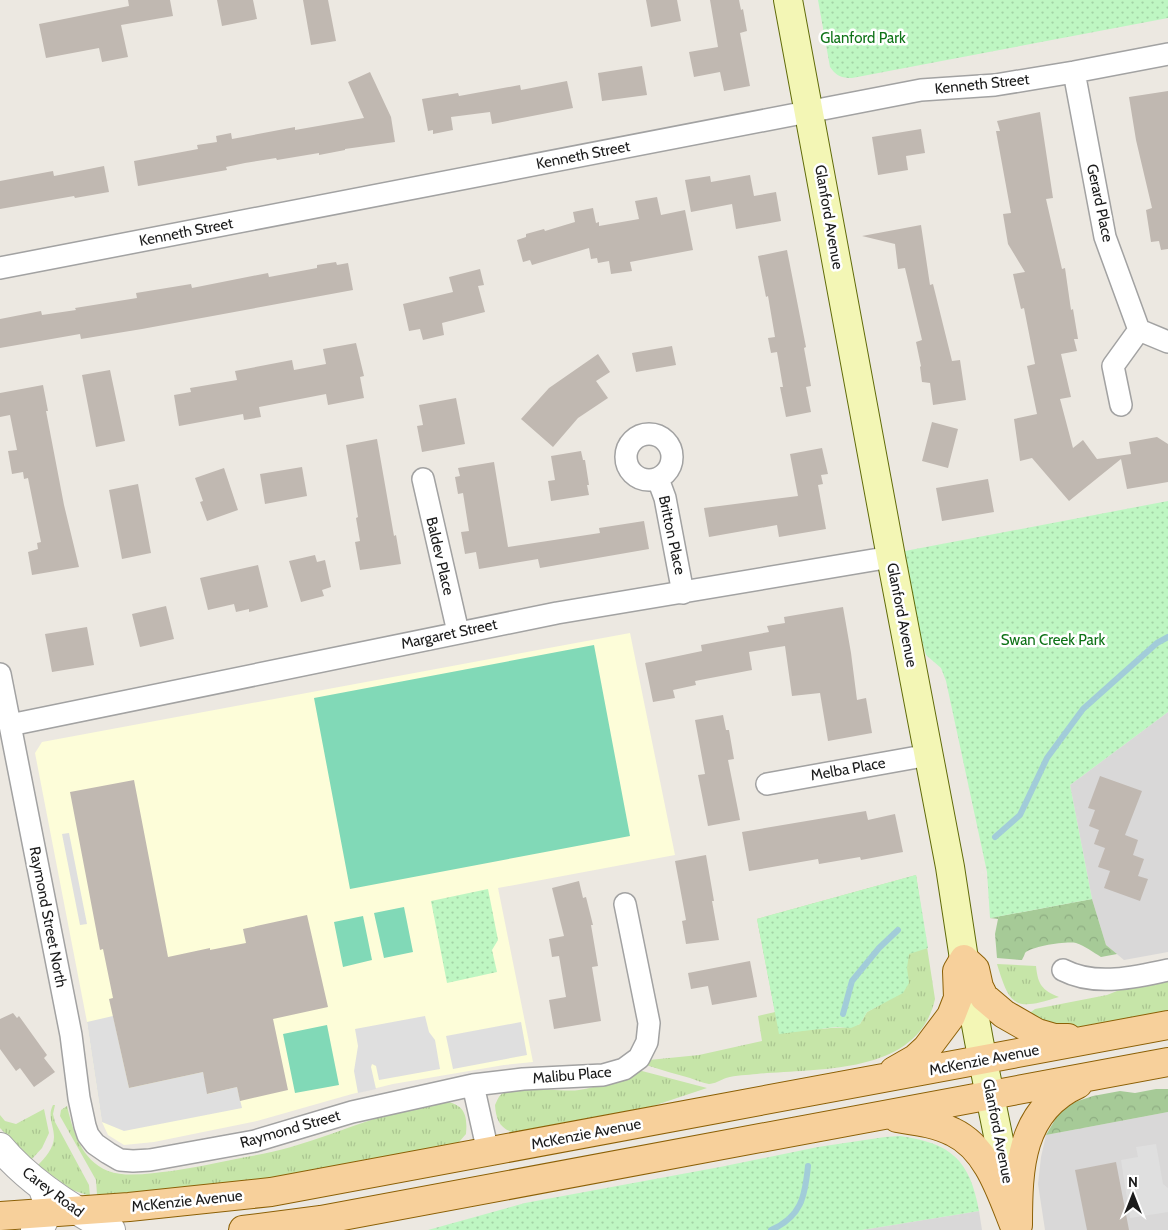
<svg xmlns="http://www.w3.org/2000/svg" width="1168" height="1230" viewBox="0 0 1168 1230" font-family="Cabin,sans-serif">
	<defs>
		<pattern id="grass-tufts" width="24" height="20" patternUnits="userSpaceOnUse" patternTransform="scale(1.25)"><rect width="24" height="20" fill="#c6e5a8"/><path d="M3 7l-1-3M5 7V3M7 7l1-3M15 17l-1-3M17 17v-4M19 17l1-3" fill="none" stroke="#aac490"/></pattern>
		<pattern id="forest-crowns" width="20" height="18" patternUnits="userSpaceOnUse" patternTransform="scale(1.25)"><rect width="20" height="18" fill="#a6ca97"/><path d="M2 6a3 3 0 1 1 6 0M12 15a3 3 0 1 1 6 0" fill="none" stroke="#8ead82"/></pattern>
		<pattern id="park-dots" width="8" height="8" patternUnits="userSpaceOnUse" patternTransform="scale(1.25)"><rect width="8" height="8" fill="#bef6c2"/><path d="M2 2h.1M6 6h.1" fill="none" stroke="#a3d2a6" stroke-width="1.8" stroke-linecap="round"/></pattern>
	</defs>
	<rect width="100%" height="100%" fill="#ece8e1"/>
	<!-- residential -->
	<path fill="#d9d8d8" d="M1168 712V952L1124 960 1106 945 1092 899 1070 785Z
		M1168 1112V1230H1045L1038 1184 1041 1157 1046 1135Z
		M979 1211 982 1230H862Z"/>
	<!-- education -->
	<path fill="#fdfdd9" d="M630 633 675 855 498 888 533 1062 504 1065 393 1084 352 1094 257 1121 154 1142 124 1145 108 1135 102 1122 87 1022 35 753 42 742Z"/>
	<!-- grass -->
	<path fill="url(#grass-tufts)" fill-rule="evenodd" d="M916 875 935 999C918 1076 817 1068 757 1074 747 1075 736 1075 726 1078 721 1080 714 1084 709 1084 703 1083 696 1080 690 1078 676 1074 661 1070 646 1065L649 1060 699 1055 762 1041 758 1016 775 1012 757 919ZM882 1004 867 1012 860 1024C848 1029 834 1027 821 1029Z
		M997 964 1036 966C1038 985 1042 990 1059 997 1015 1011 1010 1007 997 964Z
		M1168 978V1012L1077 1027H1062L1028 1018 1031 1012 1035 1009 1107 995 1127 987Z
		M633 1071H642L707 1088 632 1113 515 1133C500 1129 496 1120 495 1105 497 1101 499 1095 503 1093 516 1083 561 1093 579 1090 599 1087 615 1079 633 1071Z
		M440 1101C463 1103 468 1112 466 1134L459 1142 449 1147C332 1168 216 1191 97 1195L96 1180 60 1116 61 1110 67 1106C73 1131 81 1160 108 1171 127 1178 152 1173 172 1171 192 1168 211 1164 231 1160 251 1156 271 1153 291 1147 319 1139 346 1128 374 1119 395 1112 417 1107 440 1101Z
		M53 1105H55L53 1114 55 1122 89 1185 90 1196 72 1190 38 1165C45 1158 54 1148 54 1137 54 1126 47 1116 53 1105Z
		M44 1109 49 1133 42 1148 31 1160 0 1128V1115L5 1121 16 1124Z"/>
	<!-- forest -->
	<path fill="url(#forest-crowns)" d="M1092 899 1106 945 1117 954 1101 957C1093 952 1085 946 1076 943 1067 941 1032 946 1025 953 1025 954 1022 960 1022 960L997 958 995 934 998 919 990 918Z
		M1156 1089H1168V1112L1046 1135 1059 1113 1075 1102 1093 1096 1120 1091 1135 1093Z"/>
	<!-- park -->
	<path fill="url(#park-dots)" d="M818 0H1168V18L852 78C842 78 836 76 830 67Z
		M1168 501V712L1070 785 1092 899 990 918 987 872 946 681 941 668 926 655 919 631 905 551Z
		M916 875 928 948 909 954 907 968 909 983 903 993 867 1012 860 1024 851 1028 836 1027 779 1034 757 919Z
		M488 889 498 940 492 950 497 972 447 983 431 901Z
		M900 1136C951 1143 970 1160 979 1211L862 1230H428L525 1203 720 1167 818 1147 885 1137Z"/>
	<!-- pitch -->
	<path fill="#81d9b7" d="M594 645 630 836 350 889 314 698Z
		M404 907 413 952 384 958 374 913Z
		M363 916 372 960 343 967 334 922Z
		M327 1025 339 1085 295 1093 283 1034Z"/>
	<!-- parking -->
	<path fill="#dfdfdf" d="M69 833 87 924 80 925 62 834Z
		M113 1016 129 1088 203 1072 208 1094 237 1087 242 1108 124 1131 102 1122 87 1022Z
		M425 1016 429 1032 435 1040 440 1069 379 1080 376 1066 372 1064 371 1067 376 1089 358 1093 354 1071 358 1046 355 1029Z
		M521 1022 527 1055 453 1069 446 1036Z
		M1156 1144 1163 1184 1168 1188V1212L1130 1218 1121 1160 1138 1157 1136 1147Z"/>
	<g fill="none" stroke-linecap="round" stroke-linejoin="round">
		<!-- stream -->
		<path stroke="#a2ccd9" stroke-width="6" d="M995 837 1020 815 1047 758 1083 709 1157 643 1168 637
			M843 1014 852 981 879 948 898 930
			M771 1230C801 1217 805 1197 808 1166"/>
	</g>
	<!-- building -->
	<path fill="#c0b8b1" d="M128 0H170L173 16 121 25 128 57 102 62 99 48 46 58 39 24 129 6Z
		M217 0H253L257 19 222 26Z
		M303 0H328L336 41 311 45Z
		M646 0H677L681 21 651 27Z
		M710 0H739L741 10 743 9 747 31 740 33 750 86 724 91 720 72 694 77 689 52 718 47Z
		M642 66 647 95 602 101 598 73Z
		M370 72 391 117 395 142 345 149V150L319 155V153L277 160 276 158 245 163 226 167 227 170 138 186 134 161 198 149 197 145 217 142 216 136 231 133 232 139 295 127V130L364 118 348 82Z
		M567 81 573 108 492 124 490 112 451 117 453 130 433 134V130L428 131 422 99 458 93 459 96 520 85 521 90Z
		M1168 91V249L1161 250 1159 241 1151 242 1146 210 1152 208 1136 140 1129 97Z
		M1040 112 1053 198 1046 199 1062 269 1065 268 1071 310 1073 309 1078 339H1074L1077 351 1061 354 1071 397 1060 399 1073 448 1083 440 1097 459 1131 454 1129 442 1157 437 1168 444V482L1127 489 1121 459 1069 501 1032 458 1020 461 1014 419 1037 414 1027 366 1035 364 1024 308 1021 309 1013 274 1025 272 1008 244 1003 214 1011 213 996 131H1000L997 121Z
		M921 129 925 153 906 156 908 170 878 175 872 137Z
		M104 166 109 192 75 198 74 196 0 209V181L53 171 54 176Z
		M750 175 754 196 776 192 781 221 736 229 732 204 691 212 685 180 710 176 711 182Z
		M657 197 661 215 685 210 693 250 630 262 632 271 611 274 609 261 598 263 597 258 591 259 589 248 532 265 530 260 523 262 517 240 526 237V234L544 229 545 231 575 222 573 212 593 208 596 223 599 222V226L639 219 635 201Z
		M921 225 930 285 933 284 952 361 960 360 966 400 933 405 930 383 922 382 920 367 921 366 916 342 922 340 905 268 898 269 895 244 862 236Z
		M787 250 806 347 804 348 811 386 806 387 811 412 786 417 780 387H783L777 352 771 353 768 338 775 337 768 296 766 297 758 256Z
		M336 262 337 265 348 263 353 290 142 329 81 339 80 334 0 348V319L41 311 42 315 76 310 75 308 137 298 136 293 191 284 192 288 268 273 269 277 317 268V265Z
		M480 269 484 285 478 286 485 312 442 323 444 335 423 340 420 329 409 331 403 304 453 292 449 277Z
		M356 343 364 376 360 377 364 398 328 405 326 394 259 407 261 417 244 420 243 414 179 426 174 395 191 392 190 388 237 380 235 371 292 360 294 370 326 364 323 349Z
		M672 346 676 365 636 372 632 353Z
		M598 354 610 372 596 381 608 398 578 418 553 447 521 419 549 388Z
		M110 370 125 441 96 447 82 375Z
		M43 385 48 411H46L64 505 79 567 32 575 28 552 38 549 37 543 41 542 28 478 24 479 23 472 12 474 8 451 17 450 10 415 0 417V393Z
		M456 398 465 444 422 452 417 426 423 425 419 405Z
		M932 422 958 429 948 468 922 461Z
		M377 439 394 536 396 535 401 564 360 570 355 542 360 541 356 518 358 517 346 445Z
		M822 448 828 474 821 475 823 484 818 485 826 529 779 537 777 525 709 537 704 508 798 496 790 454Z
		M581 451 583 460H585L589 485H587L589 495 551 501 548 481 555 480 551 456Z
		M494 462 508 547 600 533 599 528 644 521 649 549 540 568 538 559 479 569 476 552 465 554 461 532 469 531 463 493 458 494 455 477 460 476 458 468Z
		M302 467 307 496 265 504 260 474Z
		M224 468 238 510 207 521 200 502 203 501 195 478Z
		M988 479 994 512 942 521 936 488Z
		M138 484 151 553 122 559 109 490Z
		M315 555 317 562 325 560 331 587 322 590 324 596 301 602 289 561Z
		M258 565 268 607 249 612V609L236 612 234 604 208 610 200 578Z
		M166 606 174 639 140 647 132 614Z
		M843 607 851 653 857 700 866 698 872 733 828 741 820 693 792 696 785 646 749 652 752 670 695 681 696 685 673 690 675 698 653 702 645 663 702 651 701 645 769 632 767 626 785 623 784 617Z
		M87 627 94 665 52 672 45 634Z
		M723 715 726 730H729L734 759 728 760 740 820 708 826 698 775 705 774 695 720Z
		M1100 776 1142 791 1125 835 1138 840 1133 855 1144 859 1138 876 1148 879 1140 901 1104 888 1110 871 1098 867 1105 848 1094 844 1099 830 1089 826 1095 810 1088 808Z
		M134 780 168 957 210 948V950L246 943 243 929 307 915 328 1007 273 1019 288 1090 240 1101 237 1087 207 1094 203 1072 129 1088 109 999 113 998 103 949 100 950 70 792Z
		M866 811 868 820 895 814 903 852 861 860 860 857 819 864 818 859 749 871 742 832Z
		M706 855 714 901H712L719 940 686 944 682 921 686 920 675 861Z
		M579 881 583 898 586 897 593 925H591L598 966 592 967 601 1021 554 1029 549 1000 566 997 559 956 552 957 549 939 564 936 552 888Z
		M750 961 757 997 712 1005 708 986 691 989 688 973Z
		M13 1013 17 1018 19 1016 47 1055 44 1058 55 1072 34 1087 20 1068 16 1071 0 1049V1019Z
		M1116 1162 1129 1230H1087L1075 1170Z"/>
	<g fill="none" stroke-linecap="round" stroke-linejoin="round">
		<defs>
			<path id="minor" d="M1074 72 1105 237 1139 330 1168 342
				M0 268 921 90 995 85 1074 72 1168 54
				M1121 405 1113 366 1139 330
				M626 457a23 23 0 1 1 46 0a23 23 0 1 1-46 0Z
				M423 479 458 632
				M658 479 665 498 683 593
				M0 674 71 1035 79 1098 85 1126 88 1135 95 1144 108 1153 120 1160 133 1161 150 1160 255 1141 352 1112 473 1085 523 1079 603 1075 624 1069 639 1058 647 1042 649 1023 625 904
				M10 725 557 613 891 557
				M767 784 929 755
				M1063 970C1096 987 1134 977 1168 970
				M473 1085 488 1152"/>
			<path id="tertiary" d="M0 1147C29 1182 72 1209 111 1230
				M35 1230C48 1222 50 1205 44 1192"/>
			<path id="secondary" d="M788 0 891 557 950 867 964 959 979 1041 1012 1205"/>
			<path id="primary" d="M894 1071 915 1059 927 1048 951 1016 958 998 957 971 964 959 975 969 979 987 984 997 1004 1014 1037 1033 1054 1038H1068
				M897 1118C916 1121 935 1123 953 1132 989 1149 1002 1196 1016 1230
				M0 1216 129 1207 271 1192 1168 1025
				M1018 1225C1018 1168 1020 1110 1078 1084
				M243 1230 321 1220 1168 1062"/>
		</defs>
		<!-- minor casing -->
		<use href="#minor" stroke="#a2a2a2" stroke-width="24"/>
		<!-- tertiary casing -->
		<use href="#tertiary" stroke="#a2a2a2" stroke-width="30"/>
		<!-- secondary casing -->
		<use href="#secondary" stroke="#606b09" stroke-width="30"/>
		<!-- primary casing -->
		<use href="#primary" stroke="#8c6006" stroke-width="30"/>
		<!-- minor -->
		<use href="#minor" stroke="#fff" stroke-width="21"/>
		<!-- tertiary -->
		<use href="#tertiary" stroke="#fff" stroke-width="28"/>
		<!-- secondary -->
		<use href="#secondary" stroke="#f3f6b5" stroke-width="28"/>
		<!-- primary -->
		<use href="#primary" stroke="#f7d09b" stroke-width="28"/>
	</g>
	<g text-anchor="middle" stroke-width="5" stroke-linejoin="round" paint-order="stroke">
		<!-- park labels -->
		<g font-size="15" fill="#0f7318" stroke="#fff">
			<text x="863" y="43">Glanford Park</text>
			<text x="1053" y="645">Swan Creek Park</text>
		</g>
		<!-- street labels -->
		<g font-size="15" fill="#1b1b1b" stroke="#fff">
			<text transform="translate(982 84) rotate(-6)" y="5">Kenneth Street</text>
			<text transform="translate(583 155) rotate(-11)" y="5">Kenneth Street</text>
			<text transform="translate(1100 203) rotate(78)" y="5">Gerard Place</text>
			<text transform="translate(829 217) rotate(80)" y="5">Glanford Avenue</text>
			<text transform="translate(186 232) rotate(-11)" y="5">Kenneth Street</text>
			<text transform="translate(672 535) rotate(78)" y="5">Britton Place</text>
			<text transform="translate(440 556) rotate(77)" y="5">Baldev Place</text>
			<text transform="translate(902 615) rotate(79)" y="5">Glanford Avenue</text>
			<text transform="translate(449 634) rotate(-12)" y="5">Margaret Street</text>
			<text transform="translate(848 769) rotate(-10)" y="5">Melba Place</text>
			<text transform="translate(48 917) rotate(79)" y="5">Raymond Street North</text>
			<text transform="translate(984 1060) rotate(-11)" y="5">McKenzie Avenue</text>
			<text transform="translate(572 1075) rotate(-5)" y="5">Malibu Place</text>
			<text transform="translate(290 1129) rotate(-16)" y="5">Raymond Street</text>
			<text transform="translate(998 1131) rotate(79)" y="5">Glanford Avenue</text>
			<text transform="translate(586 1134) rotate(-11)" y="5">McKenzie Avenue</text>
			<text transform="translate(53 1192) rotate(37)" y="5">Carey Road</text>
			<text transform="translate(187 1201) rotate(-6)" y="5">McKenzie Avenue</text>
		</g>
	</g>
	<!-- north arrow -->
	<g transform="translate(1133 1195)" stroke="#ffffff" stroke-width="4" paint-order="stroke">
	<path d="M0-4L9 19L0 12L-9 19Z" fill="#1b1b1b"/>
	<text y="-8" font-size="14" font-weight="bold" text-anchor="middle" fill="#1b1b1b">N</text>
	</g>
</svg>
